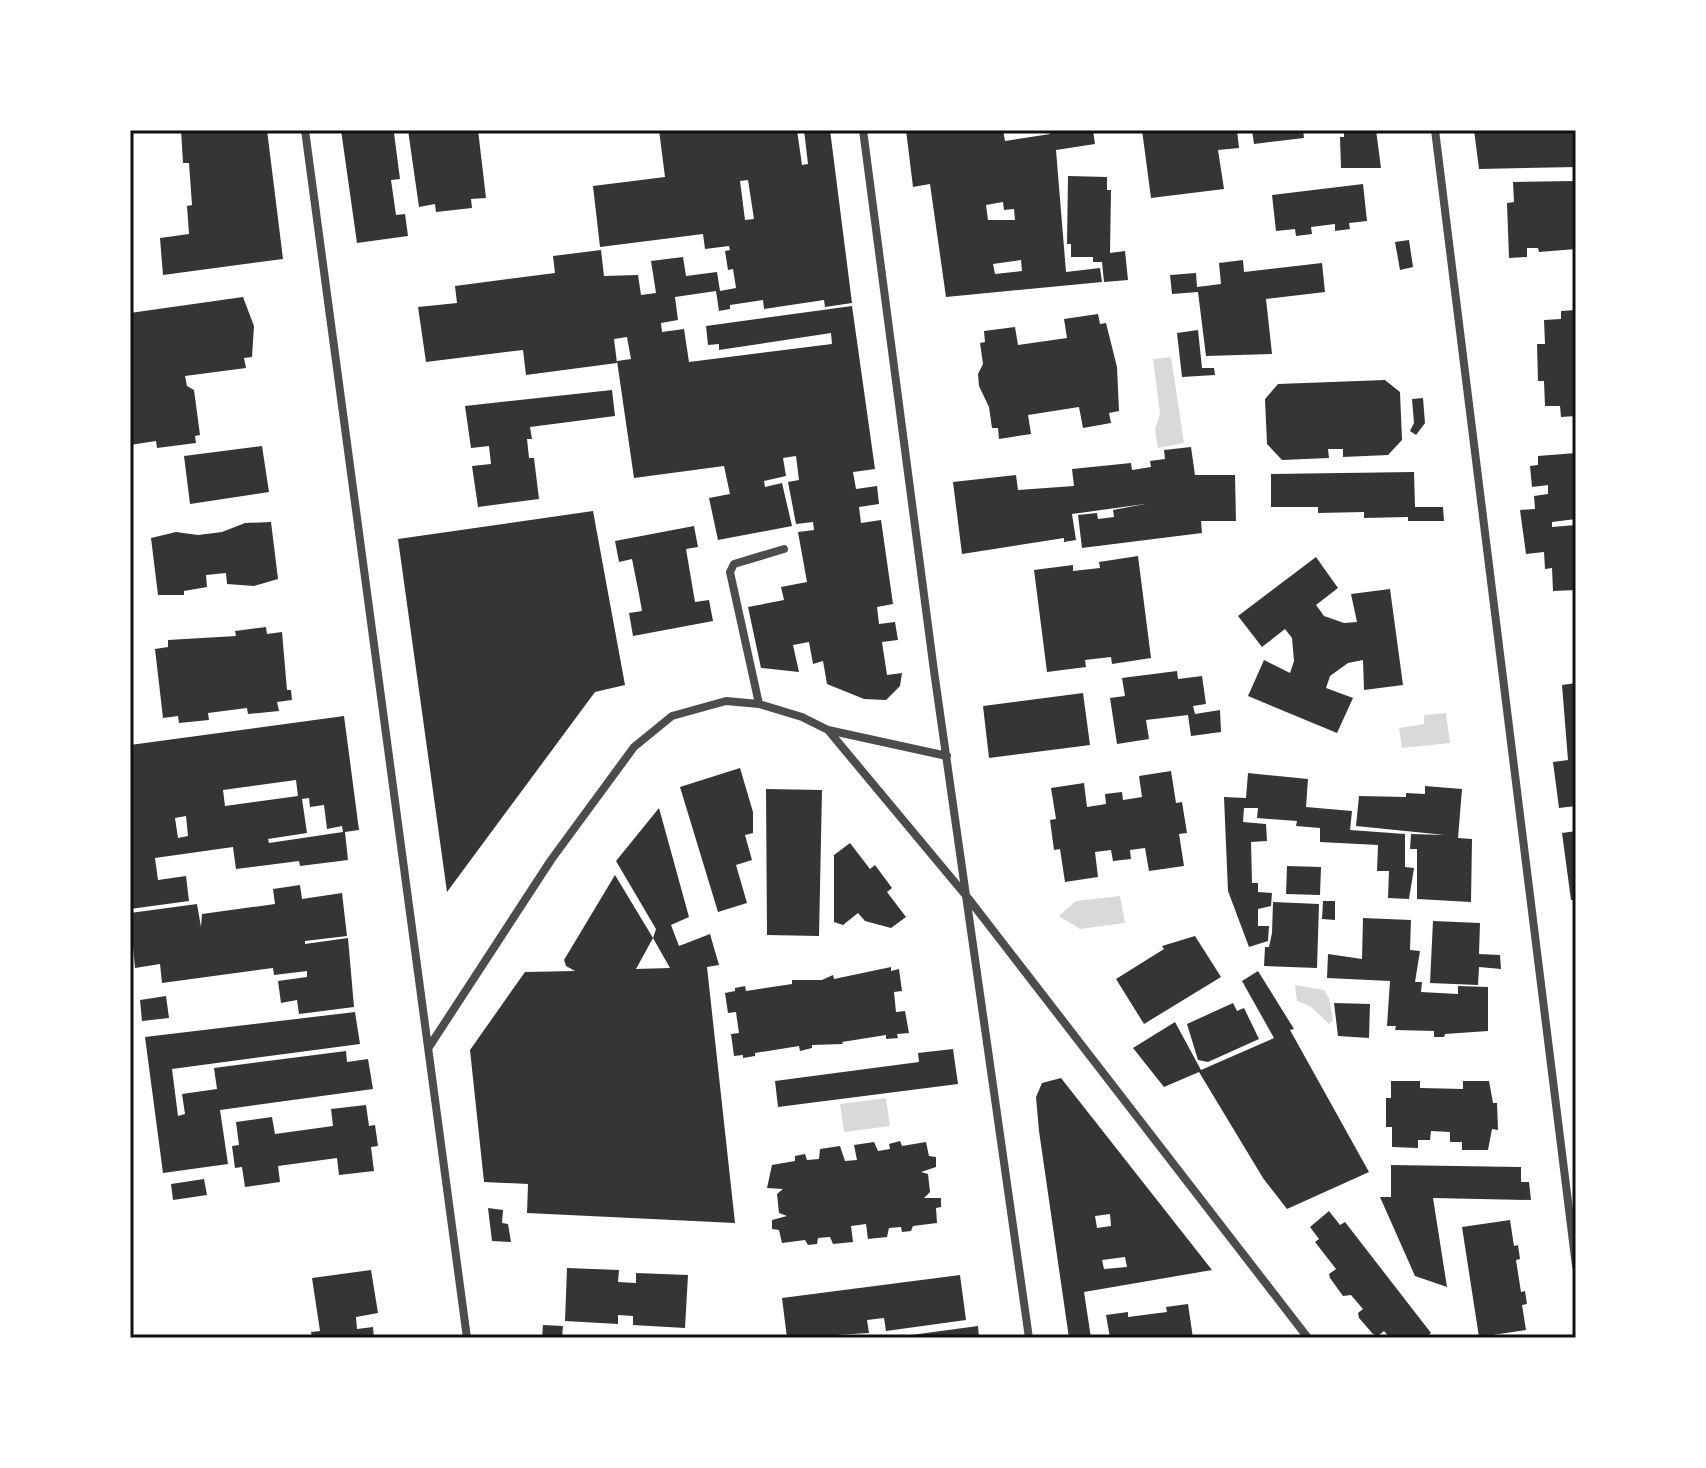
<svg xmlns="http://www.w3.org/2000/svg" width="1706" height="1468" viewBox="0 0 1706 1468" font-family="'Noto Sans',sans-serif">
	<rect width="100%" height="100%" fill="#fff"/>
	<!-- water -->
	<path fill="#d9d9d9" d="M1171 357 1184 443 1158 448 1155 429 1160 414 1153 359Z
		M1446 713 1450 743 1402 748 1399 728 1424 724V715Z
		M1120 896 1125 923 1080 929 1059 916 1076 901Z
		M1295 985 1324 990 1329 998 1333 1020 1329 1024 1310 1006 1297 1001Z
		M886 1098 890 1126 844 1132 840 1104Z"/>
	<!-- building -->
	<path fill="#353535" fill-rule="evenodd" d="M181 130H267L283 259 163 275 160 238 189 234 187 206 192 205 189 163H183Z
		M341 130 394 133 400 179 391 180 396 215 405 214 408 236 357 243Z
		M408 130H478L486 198 471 199 472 208 436 212 435 204 419 207Z
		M659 130H797L802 165 808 164 804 130H830L852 303 825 307 824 300 764 309 763 300 730 305V309L719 311 716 291 675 297 678 320 661 323 662 332 684 329 689 362 832 344 831 333 719 350V344L708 345 706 326 852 306 875 469 853 472 856 489 877 486 879 504 859 507 861 523 881 520 893 604 877 607 879 624 895 622 898 640 882 642 887 675 902 673 900 686 886 700 864 699 827 684 823 661 813 664 809 642 793 645 799 672 761 668 748 607 784 600 781 587 807 582 798 532 814 530 813 522 796 524 788 482 799 480 796 456 783 458 786 476 764 481 765 487 782 483 792 526 718 540 709 498 730 494 724 466 634 478 617 361 631 359 627 337 614 339 617 363 526 375 523 350 426 362 418 307 457 303 455 286 555 273 553 256 601 250 604 276 638 275 641 295 656 293 651 261 683 257 686 276 717 272 720 291 736 288 733 269 728 270 725 251 730 250 729 246 705 249 703 234 600 247 593 186 665 177ZM748 180 754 219 745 220 740 181Z
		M906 130H1003L1005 141 1050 134V130H1093L1095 144 1056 150 1066 272 1100 268 1102 282 946 297 930 184 913 187ZM1003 202 1004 210 1014 209 1015 220H988L986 205ZM1021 260 1022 271 995 274 993 264Z
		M1142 130H1237L1239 148 1218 150 1224 189 1151 198Z
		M1252 130H1303L1304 138 1254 144Z
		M1344 130H1376L1381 168H1341L1340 137H1344Z
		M1474 130H1576V167L1479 169Z
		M1068 176 1107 177V190H1111L1110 253 1125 251 1128 280 1104 282 1102 262H1093V257H1071V244H1067Z
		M1576 181V249L1539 252 1538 248H1527V257L1509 258 1507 203 1514 202 1513 182Z
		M1363 184 1367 221 1349 223 1350 229 1335 231V224L1311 227 1312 234 1296 236 1295 229 1276 231 1272 195Z
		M1409 240 1413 267 1400 270 1395 242Z
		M1243 260 1244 272 1322 263 1325 292 1266 299 1272 354 1206 356 1198 292 1172 294 1170 275 1196 273 1197 287 1221 284 1219 263Z
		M243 297 254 326 252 357 244 358 246 368 185 376 187 386 194 390 200 435 195 436 196 443 157 448 156 441 130 445V313Z
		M1575 310 1576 416 1561 417 1560 406H1545L1544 381H1538L1537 344H1545L1544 320 1561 319V311Z
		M1098 314 1100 324 1106 323 1117 367 1119 411 1109 413 1111 423 1083 428 1079 407 1028 415 1031 434 999 439 998 428H992L989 407 979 386 978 374 983 364 980 343 985 342 984 331 1015 327 1018 345 1067 338 1064 319Z
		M1198 330 1202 368H1214L1215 375 1182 377 1177 333Z
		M1385 380 1400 392 1402 440 1388 455 1343 457V449H1328L1329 458 1282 460 1267 444 1265 399 1278 384Z
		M612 390 615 416 530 427 532 439H527L529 458H534L539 499 478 507 472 466 491 464 489 446 471 448 465 406Z
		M1423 398 1425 423 1416 435 1410 431 1414 423 1412 399Z
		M262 446 269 492 190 504 184 456Z
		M1191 447 1195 475H1235L1236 521H1201L1202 533 1082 548 1078 515 1097 513 1098 519 1114 517 1113 510 1145 504 1072 514 1076 540 1064 542V538L962 554 953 482 1016 475 1018 490 1074 486 1072 469 1131 463 1132 470 1151 467 1150 461 1165 459 1164 450Z
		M1576 453V519L1552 522V527L1576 525V590L1553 591 1552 568 1545 569 1544 552 1526 554 1520 510 1535 509 1534 496 1548 494V485L1532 487 1530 466 1538 465V456Z
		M1414 472 1415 507H1443L1444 521H1408V517L1364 518V512L1318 513V507H1271V474Z
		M593 511 625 685 595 692 447 892 398 539Z
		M271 522 278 579 254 586 227 584 226 573 206 575 207 587 184 591V595H158L151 538 176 532 198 535 222 532 245 523Z
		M694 526 698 547 686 549 695 602 709 600 713 621 633 636 629 613 642 611 639 594 632 559 619 562 615 541Z
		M1138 556 1151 658 1112 664 1111 657 1085 660 1086 667 1047 672 1034 570 1073 565V571L1100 568 1099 562Z
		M1316 557 1338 588 1316 605 1324 616 1344 623 1357 622 1351 594 1390 589 1403 685 1364 690 1363 660 1348 663 1330 676 1326 688 1353 698 1337 733 1248 696 1264 660 1290 673 1294 661 1292 638 1285 629 1262 647 1238 616Z
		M266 627 267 634 282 632 287 690H291L292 700 277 702 279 711 248 714 247 708 208 713 209 720 179 723 178 716 163 718 155 649 168 647V640L236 636 235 631Z
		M1177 671 1178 679 1202 676 1206 704 1193 706 1195 714 1220 710 1221 732 1191 736 1188 715 1146 720 1149 739 1117 744 1110 698 1125 696 1122 678Z
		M1576 683V806L1559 808 1553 762 1568 760 1562 685Z
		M1083 693 1090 745 989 758 983 706Z
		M344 716 359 830 345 832 348 860 300 866 299 861 236 869 233 847 155 858 158 880 186 876 189 901 130 909V745ZM296 780 298 796 225 806 223 790ZM309 798 310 807 324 805 327 829 342 826 343 832 269 843 268 839 307 833 302 799ZM186 816 188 836 178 838 175 818Z
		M740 768 753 812V833L745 835 752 860 736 865 747 903 718 912 680 787Z
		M1171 771 1176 803 1182 802 1187 833 1179 834 1184 866 1149 871 1145 848 1130 850 1131 859 1113 861 1111 850 1095 852 1098 877 1065 882 1060 849 1054 850 1050 820 1056 819 1051 788 1084 783 1087 807 1106 804 1105 794 1122 792 1123 800 1142 797 1139 776Z
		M1248 773 1308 779 1306 807 1352 811 1350 830 1405 834V867L1414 868 1409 899 1388 898 1389 871H1377L1378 845 1320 842V828L1296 826 1297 821 1257 818 1258 808H1244L1243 822 1266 824 1267 841 1251 842 1252 883H1258V892L1272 893 1271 906 1258 909V926H1269L1268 941 1249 947 1228 891 1224 797 1246 798Z
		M1425 786 1462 789 1458 838 1472 839 1471 902 1417 899V849H1410L1411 834 1445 835 1356 826 1359 796 1406 797V793L1425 794Z
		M766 789 822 790 819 936 767 935Z
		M659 808 689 917 671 925 679 946 710 934 719 965 707 967 735 1223 527 1213 528 1184 484 1182 470 1050 525 972 575 971 566 966 564 960 615 875 653 938 636 969 670 968 653 938 656 929 616 861Z
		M1576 831V900H1571L1562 833Z
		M850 843 870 869 875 865 892 888 887 892 906 917 891 928 865 921 858 913 843 925 834 922V855Z
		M1287 866 1321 867 1320 895 1286 894Z
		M300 885 302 899 342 893 347 936 305 941V944L348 938 354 1007 299 1014 297 1000 281 1003 278 981 307 977V971L274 975 273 968 162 983 160 964 135 968 130 913 197 904 201 927 202 914 275 904 273 889Z
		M1323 901H1335V920L1322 919Z
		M1273 902 1319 904 1317 968 1264 966 1265 947H1269L1272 933Z
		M1363 918 1411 920 1410 950 1420 951 1415 982H1422L1421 992 1458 994V986L1488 987V1031L1445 1034 1444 1037H1434V1031L1395 1030 1396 1026H1387L1390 981 1327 978 1328 954 1362 959Z
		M1433 921 1480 923 1479 954 1500 955 1501 969 1479 967 1478 985 1430 983Z
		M1195 936 1221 977 1144 1024 1116 979 1164 949 1162 946Z
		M891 967V971L899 969 902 991 894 992 896 1012 905 1011 909 1033 897 1034 898 1038 886 1039V1035L842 1042 843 1044 812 1045V1048L800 1051 799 1046 755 1053V1056L743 1058V1055L734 1056 731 1034 739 1033 736 1012 728 1013 725 993 735 991V988L745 986 746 991 792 984V980H822L833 975 834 979Z
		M1258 971 1294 1029 1290 1030 1369 1172 1287 1209 1263 1178 1199 1072 1164 1087 1133 1048 1175 1022 1201 1070 1274 1038 1242 981Z
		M166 996 169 1018 142 1021 140 1000Z
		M1233 1003 1237 1011 1244 1008 1259 1039 1208 1062 1198 1060 1187 1024Z
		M1334 1003 1370 1004 1369 1038 1338 1036Z
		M355 1012 360 1044 172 1069 178 1116 185 1114 182 1094 217 1089 214 1068 346 1051 347 1062 368 1059 373 1089 220 1110 228 1164 163 1173 145 1037Z
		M953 1049 958 1084 778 1107 775 1081 919 1062 918 1053Z
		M1061 1078 1212 1270 1084 1292 1091 1338H1069L1039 1131 1036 1097 1042 1083ZM1110 1214 1111 1226 1097 1228 1095 1216ZM1125 1257 1127 1267 1104 1269 1102 1260Z
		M1391 1081H1420V1088L1463 1089V1081H1489L1493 1103H1497L1498 1130 1492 1129 1488 1150H1462V1142H1450V1132L1431 1131 1430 1140H1418V1148L1392 1147V1127H1386V1098H1391Z
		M366 1105 369 1126 375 1125 378 1146 371 1147 374 1171 339 1175 337 1158 278 1166 280 1182 245 1187 242 1167 235 1168 232 1146 239 1145 236 1122 272 1117 275 1134 333 1126 331 1109Z
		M900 1141 902 1146 926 1142 929 1156 936 1157V1167L921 1172 928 1174 930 1192 924 1198H941V1207L936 1208 937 1223 913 1226 911 1231 902 1232 901 1227 889 1228 887 1237 868 1239 866 1224 851 1226 853 1242 833 1244 830 1237 818 1238 817 1244 808 1245 805 1240 782 1243 779 1230 772 1229V1220L787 1216 779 1213 777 1194 783 1189 767 1188 772 1165 795 1161V1156L805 1154 807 1160 819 1159 820 1149 840 1146 845 1161 857 1160 854 1145 874 1142 878 1151 890 1149 889 1144Z
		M1391 1165 1521 1167V1182H1529L1531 1200 1433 1198 1447 1287 1415 1276 1380 1197H1391Z
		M204 1179 207 1195 173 1200 171 1184Z
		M488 1208 503 1210 502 1223 508 1224 511 1242 492 1241Z
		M1329 1211 1340 1225 1345 1222 1431 1333 1425 1338H1390L1384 1331 1378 1336 1373 1334 1359 1318 1358 1313 1363 1309 1351 1295 1343 1296 1330 1278 1329 1274 1336 1269 1315 1242 1319 1239 1310 1227Z
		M1510 1220 1514 1246 1518 1245 1520 1259 1516 1260 1521 1292 1525 1291 1527 1304 1522 1305 1526 1330 1479 1337 1462 1227Z
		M567 1268 619 1270 618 1282 636 1283V1273L688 1275 685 1328 633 1325V1316L618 1315V1324L565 1321Z
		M371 1270 378 1313 356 1317 357 1329 373 1327 374 1338H312L311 1332 320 1331 312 1278Z
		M960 1275 966 1320 886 1331 884 1318 867 1320 869 1333 787 1338 782 1298Z
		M1188 1304 1193 1338H1110L1106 1315 1128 1312V1317L1167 1312 1166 1307Z
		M543 1325 563 1326 562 1338H542Z
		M978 1326 979 1338H904V1336Z"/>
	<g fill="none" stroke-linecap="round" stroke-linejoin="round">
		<!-- minor -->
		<path stroke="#4c4c4c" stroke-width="8" d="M305 130 467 1338
			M863 130 934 671 1029 1338
			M1435 130 1576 1266
			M759 704 730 572 734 564 784 549
			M828 730 968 898 1308 1338
			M429 1047 551 860 634 747 672 716 726 701 759 704 802 717 828 730 947 756"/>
	</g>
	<!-- border -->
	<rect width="1706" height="1468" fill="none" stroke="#ffffff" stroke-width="264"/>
	<rect x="132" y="132" width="1442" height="1204" fill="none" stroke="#111" stroke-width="3"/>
</svg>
